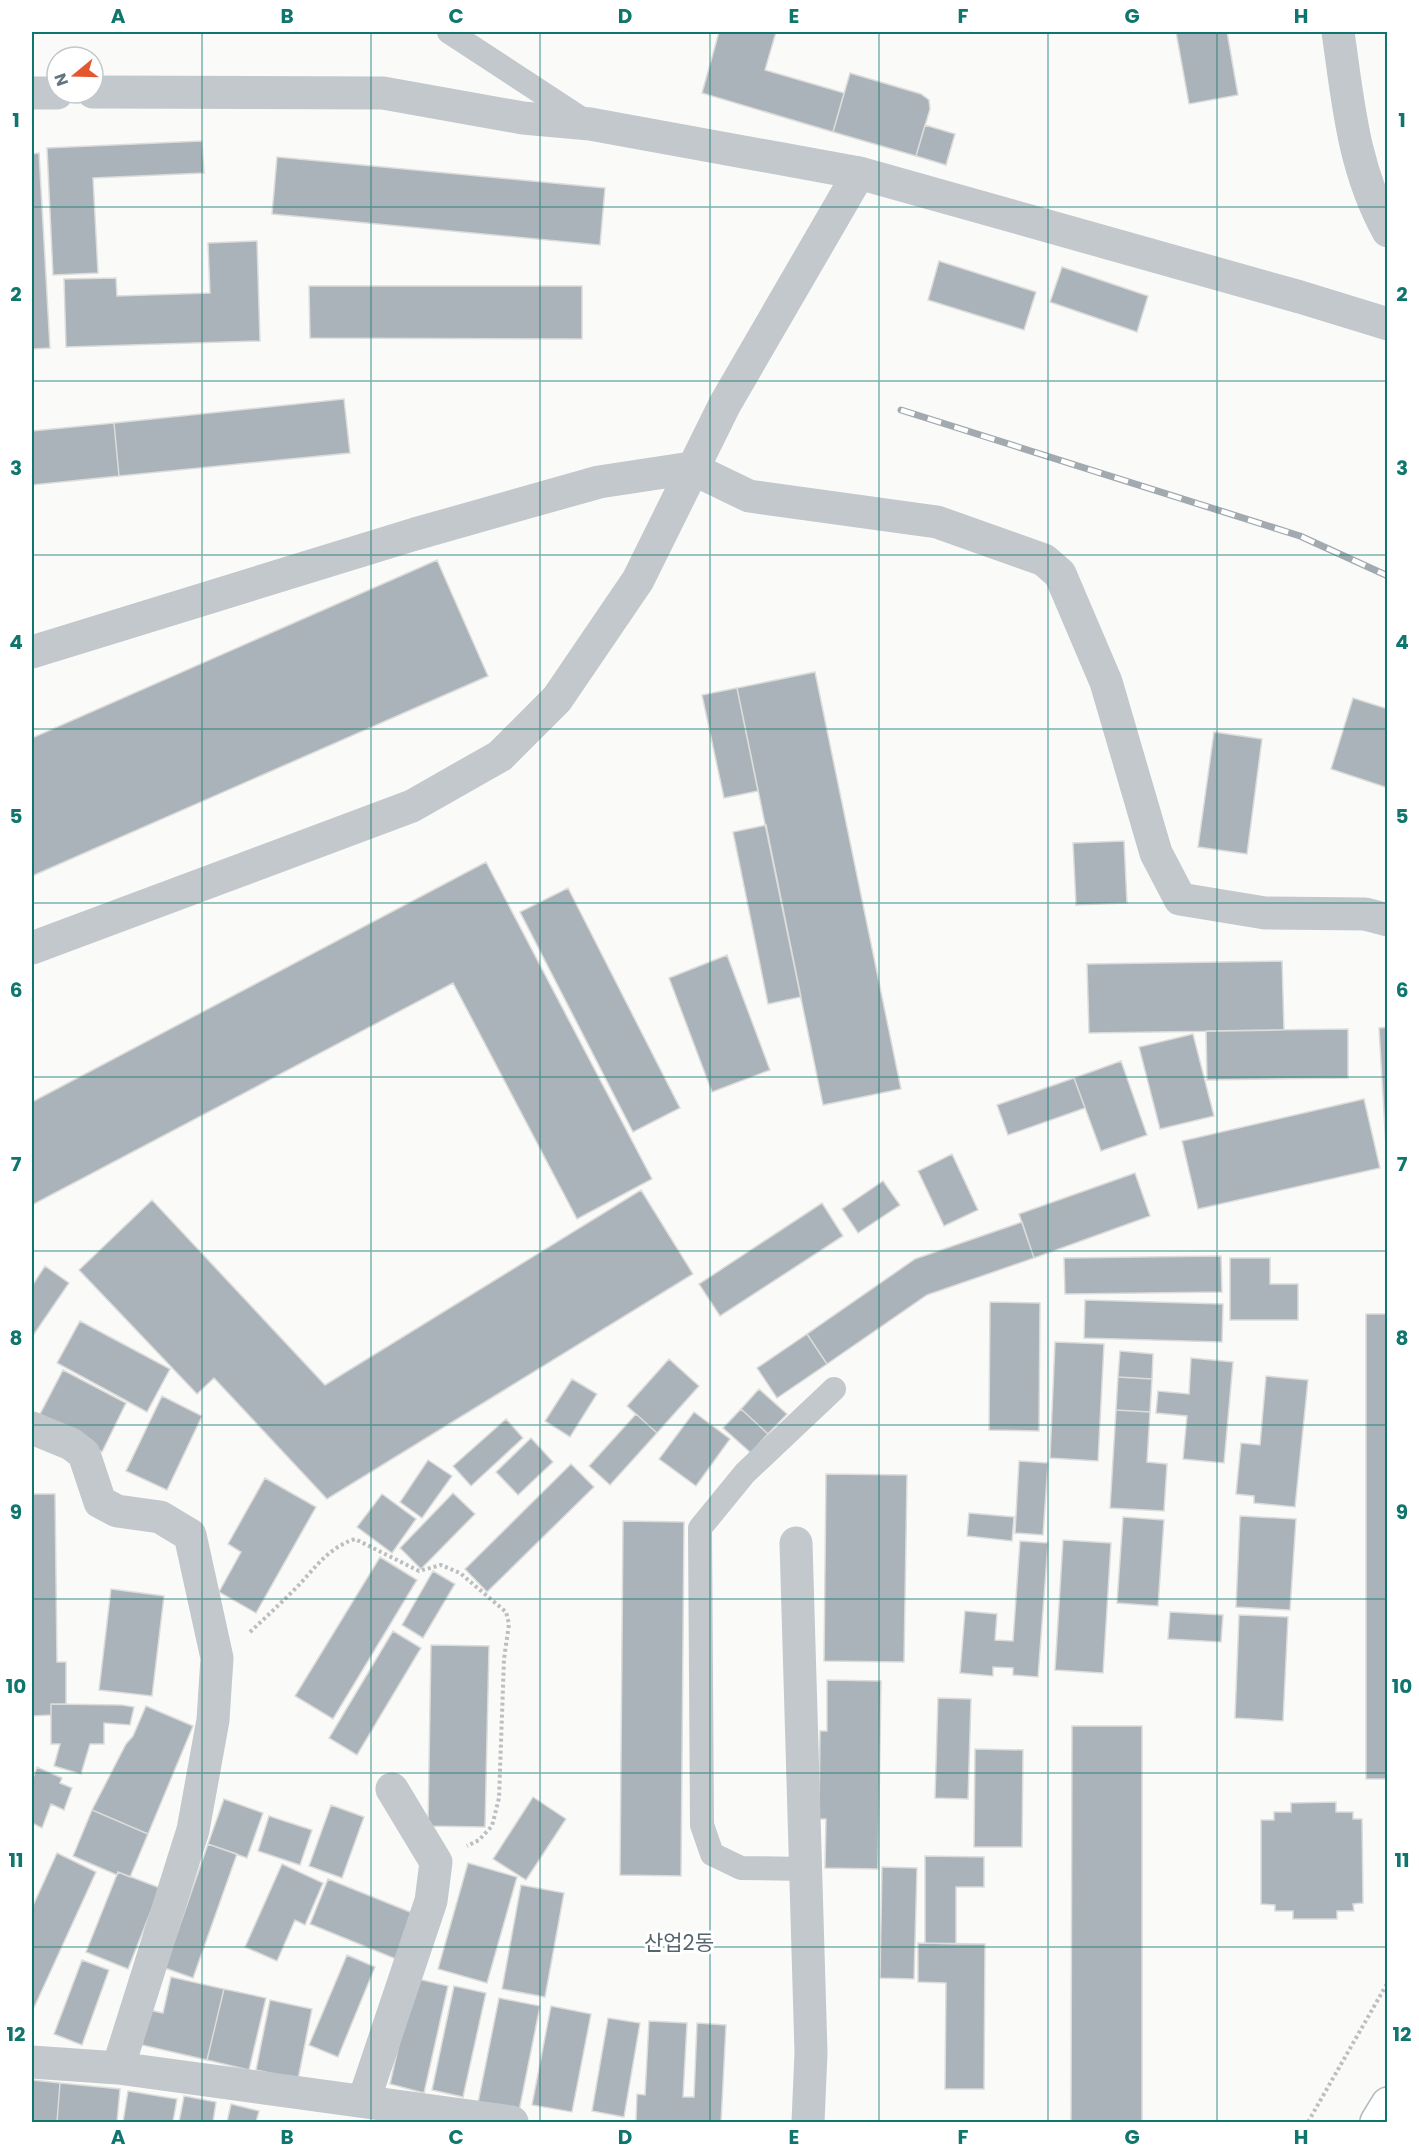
<svg xmlns="http://www.w3.org/2000/svg" width="1419" height="2154" viewBox="0 0 1419 2154" font-family="Poppins,'Noto Sans KR',sans-serif">
	<rect width="100%" height="100%" fill="#fafaf8"/>
	<!-- building -->
	<path fill="#aab3b9" stroke="#dcdcda" stroke-width="1.5" d="M719 32H776L765 70 844 93 833 132 702 93Z
		M1176 32H1227L1238 95 1189 104Z
		M850 73 921 94 929 100 930 109 916 156 833 132Z
		M925 125 955 134 946 165 916 156Z
		M202 141 204 173 93 178 98 273 53 275 47 148Z
		M39 153 50 348 32 349V154Z
		M277 157 605 188 600 245 272 214Z
		M257 241 260 341 66 347 64 279 116 278 117 296 210 293 208 243Z
		M939 261 1036 292 1024 330 928 300Z
		M1062 267 1148 296 1137 332 1050 302Z
		M309 286H582V339L310 338Z
		M344 399 350 453 119 476 114 423Z
		M114 423 119 476 32 485V431Z
		M437 560 488 676 32 876V738Z
		M815 672 901 1089 823 1105 737 688Z
		M737 688 758 791 724 798 702 695Z
		M1353 698 1388 709V788L1331 769Z
		M1214 732 1262 739 1247 854 1198 847Z
		M766 825 801 997 768 1004 733 832Z
		M1124 841 1127 903 1076 905 1073 843Z
		M486 862 652 1179 577 1219 453 983 32 1205V1102Z
		M568 888 680 1108 633 1132 520 912Z
		M727 955 770 1070 712 1092 669 978Z
		M1282 961 1284 1030 1089 1033 1087 964Z
		M1388 1027V1181L1379 1028Z
		M1348 1029V1078L1207 1080 1206 1031Z
		M1193 1034 1214 1116 1160 1129 1139 1047Z
		M1121 1061 1147 1135 1101 1151 1074 1078Z
		M1074 1078 1085 1108 1008 1135 997 1105Z
		M1364 1099 1380 1168 1198 1209 1182 1141Z
		M952 1154 978 1210 944 1226 918 1171Z
		M1135 1173 1150 1216 1034 1258 1019 1214Z
		M883 1181 900 1205 858 1233 842 1209Z
		M641 1190 693 1274 327 1499 214 1378 197 1394 79 1270 152 1200 325 1385Z
		M822 1203 843 1236 720 1316 699 1284Z
		M1022 1222 1034 1258 927 1295 827 1364 807 1334 915 1259Z
		M1221 1256 1222 1292 1065 1294 1064 1258Z
		M1230 1258H1270V1284H1298V1320H1230Z
		M45 1266 69 1283 32 1337V1286Z
		M1085 1300 1223 1304 1222 1342 1084 1338Z
		M990 1302 1040 1303 1039 1431 989 1430Z
		M1366 1314H1388V1779H1366Z
		M80 1321 170 1369 147 1412 57 1363Z
		M807 1334 827 1364 777 1398 757 1368Z
		M1055 1342 1104 1344 1098 1461 1050 1458Z
		M1120 1351 1153 1354 1152 1379 1118 1377Z
		M1191 1358 1233 1362 1224 1463 1183 1459 1187 1416 1156 1413 1158 1391 1189 1394Z
		M669 1359 699 1386 657 1433 627 1406Z
		M63 1370 126 1403 102 1452 38 1418Z
		M1266 1376 1308 1380 1295 1507 1254 1503V1496L1236 1494 1241 1443 1260 1445Z
		M1118 1377 1152 1379 1150 1412 1116 1410Z
		M572 1379 597 1394 570 1437 545 1421Z
		M759 1389 787 1414 768 1434 741 1409Z
		M162 1396 202 1416 167 1490 126 1471Z
		M741 1409 768 1434 751 1453 723 1428Z
		M1116 1410 1150 1412 1147 1462 1167 1464 1164 1511 1110 1508Z
		M694 1412 730 1439 696 1486 659 1459Z
		M636 1414 657 1433 610 1485 589 1466Z
		M506 1419 523 1438 471 1486 453 1466Z
		M531 1438 553 1462 518 1495 496 1472Z
		M428 1460 452 1476 422 1518 400 1502Z
		M1019 1461 1048 1463 1043 1535 1015 1533Z
		M571 1464 594 1487 487 1592 465 1569Z
		M826 1474 907 1475 904 1662 824 1661Z
		M265 1478 316 1507 256 1613 219 1592 241 1552 228 1544Z
		M453 1493 475 1514 421 1569 400 1548Z
		M32 1494H55L57 1662H66V1704H51V1715L32 1716Z
		M382 1494 416 1519 392 1553 357 1527Z
		M969 1513 1014 1517 1012 1541 967 1536Z
		M1240 1516 1296 1519 1290 1610 1236 1607Z
		M1123 1517 1164 1520 1158 1606 1117 1603Z
		M623 1521 684 1522 681 1876 620 1875Z
		M1063 1540 1111 1543 1103 1673 1055 1670Z
		M1020 1541 1048 1543 1038 1677 1013 1675V1668L993 1667V1676L960 1673 965 1611 997 1614 995 1640 1013 1641Z
		M380 1557 417 1580 333 1719 295 1696Z
		M433 1571 455 1584 423 1638 402 1625Z
		M111 1589 164 1596 152 1696 99 1690Z
		M1170 1612 1223 1615 1221 1642 1168 1639Z
		M1239 1615 1288 1617 1283 1721 1235 1718Z
		M393 1631 421 1648 357 1755 329 1738Z
		M431 1645 489 1646 485 1827 428 1826Z
		M827 1680 881 1681 878 1869 825 1868 826 1819H819L820 1731H827Z
		M938 1698 971 1699 968 1799 935 1798Z
		M51 1704 122 1705 134 1707 130 1725 104 1723V1744H90L81 1774 54 1766 60 1744H51Z
		M146 1706 193 1726 148 1834 92 1810 126 1744 133 1736Z
		M1072 1726H1142V2122H1071Z
		M975 1749 1023 1750 1022 1847H974Z
		M37 1767 62 1778 60 1783 72 1788 64 1810 51 1804 42 1828 32 1823V1781Z
		M533 1797 566 1819 526 1880 493 1859Z
		M224 1799 263 1813 247 1858 208 1844Z
		M1336 1802V1812H1353V1819H1362L1363 1903 1353 1904 1354 1911H1337V1919H1293V1911H1275V1905L1261 1904V1820H1274V1812H1291V1803Z
		M331 1805 364 1817 342 1878 309 1866Z
		M92 1810 148 1834 130 1877 118 1872 117 1875 73 1856Z
		M269 1816 312 1830 300 1865 258 1851Z
		M208 1844 237 1854 193 1978 165 1968Z
		M57 1853 96 1872 32 2012V1908Z
		M925 1856 984 1857V1887H956V1944L925 1943Z
		M468 1863 517 1877 487 1983 438 1969Z
		M282 1864 323 1883 305 1925 295 1920 277 1961 245 1947Z
		M882 1867 917 1868 914 1979 880 1978Z
		M118 1872 160 1888 128 1969 86 1952Z
		M328 1879 415 1914 396 1959 310 1924Z
		M521 1885 564 1893 545 1997 502 1989Z
		M918 1943 985 1944 984 2089H945L946 1983 918 1982Z
		M347 1955 375 1967 338 2057 309 2045Z
		M82 1960 109 1970 82 2045 54 2034Z
		M171 1977 224 1989 207 2060 142 2045 149 2010 163 2013Z
		M414 1978 448 1986 424 2093 390 2084Z
		M454 1986 486 1993 463 2097 432 2090Z
		M224 1989 266 1998 249 2070 207 2060Z
		M499 1998 540 2006 519 2111 478 2103Z
		M270 2000 312 2009 298 2079 256 2070Z
		M551 2006 591 2014 572 2112 532 2105Z
		M608 2018 640 2023 624 2117 592 2111Z
		M649 2021 687 2023 683 2097H694L697 2023 726 2025 721 2122 636 2121 637 2094 645 2095Z
		M32 2080 60 2083 57 2122H32Z
		M60 2083 120 2089 117 2122H57Z
		M128 2091 177 2099 173 2122H123Z
		M184 2096 216 2102 213 2122H179Z
		M231 2104 259 2111 256 2122H227Z"/>
	<g fill="none" stroke-linecap="round" stroke-linejoin="round">
		<defs>
			<path id="secondary" d="M1377 2122 1388 2104"/>
		</defs>
		<!-- secondary casing -->
		<use href="#secondary" stroke="#b3babf" stroke-width="36"/>
		<!-- path -->
		<path stroke="#bbbfc2" stroke-width="4" stroke-dasharray="3 3" stroke-linecap="butt" d="M250 1632C265 1618 280 1604 294 1590 314 1570 327 1548 355 1539L419 1571 441 1565 460 1573 506 1612 509 1624 504 1659 499 1798 492 1826 479 1840 467 1846
			M1308 2122 1388 1982"/>
		<!-- service -->
		<path stroke="#c3c8cc" stroke-width="24" d="M449 32 588 123
			M806 1869 741 1868 712 1854 702 1825 700 1528 745 1473 834 1389"/>
		<!-- minor -->
		<path stroke="#c3c8cc" stroke-width="33" d="M1338 32C1348 101 1353 168 1388 231
			M32 652 415 534 599 482 691 468 749 496 937 522 1044 560 1060 574 1106 682 1156 853 1180 899 1265 913 1365 914 1388 920
			M32 948 412 806 500 756 557 699 638 580 725 404 859 173
			M32 1428 71 1444 84 1454 100 1502 117 1511 160 1517 190 1535 217 1658 213 1720 193 1830 118 2068
			M796 1543 811 2053 808 2122
			M32 2062 118 2068 512 2122
			M364 2100 431 1901 436 1862 392 1789"/>
		<!-- tertiary -->
		<path stroke="#c3c8cc" stroke-width="33" d="M93 92 383 93 523 118 590 124 859 173 1300 297 1388 324
			M32 93H57"/>
		<!-- secondary -->
		<use href="#secondary" stroke="#fff" stroke-width="33"/>
		<defs>
			<path id="rail" d="M901 410 1300 536 1388 576"/>
		</defs>
		<!-- rail casing -->
		<use href="#rail" stroke="#a2aab0" stroke-width="7"/>
		<!-- rail -->
		<use href="#rail" stroke="#fff" stroke-width="4.5" stroke-dasharray="14" stroke-linecap="butt"/>
	</g>
	<!-- grid -->
	<path fill="none" stroke="#0f766e" stroke-width="1.5" stroke-opacity="0.55" d="M202 32V2122M371 32V2122M540 32V2122M710 32V2122M879 32V2122M1048 32V2122M1217 32V2122M32 207H1388M32 381H1388M32 555H1388M32 729H1388M32 903H1388M32 1077H1388M32 1251H1388M32 1425H1388M32 1599H1388M32 1773H1388M32 1947H1388"/>
	<g text-anchor="middle" stroke-width="6" stroke-linejoin="round" paint-order="stroke">
		<!-- quarter labels -->
		<g font-size="21" fill="#57646e" stroke="#fff">
			<text x="679" y="1950">산업2동</text>
		</g>
	</g>
	<!-- border -->
	<rect width="1419" height="2154" fill="none" stroke="#ffffff" stroke-width="66"/>
	<!-- north arrow -->
	<g transform="translate(75 75) rotate(251)"><circle r="28" fill="#ffffff" stroke="#c1c8cd" stroke-width="1.5"/>
	<path d="M0-4.5L10 22L0 15L-10 22Z" fill="#e4572e"/>
	<text y="-9" font-size="16" font-weight="bold" text-anchor="middle" fill="#657683">N</text>
	</g>
	<rect x="33" y="33" width="1353" height="2088" fill="none" stroke="#0f766e" stroke-width="2"/>
	<g font-size="20" text-anchor="middle" font-weight="bold" fill="#0f766e">
		<text x="118" y="23">A</text>
		<text x="287" y="23">B</text>
		<text x="456" y="23">C</text>
		<text x="625" y="23">D</text>
		<text x="794" y="23">E</text>
		<text x="963" y="23">F</text>
		<text x="1132" y="23">G</text>
		<text x="1301" y="23">H</text>
		<text x="16" y="127">1</text>
		<text x="1402" y="127">1</text>
		<text x="16" y="301">2</text>
		<text x="1402" y="301">2</text>
		<text x="16" y="475">3</text>
		<text x="1402" y="475">3</text>
		<text x="16" y="649">4</text>
		<text x="1402" y="649">4</text>
		<text x="16" y="823">5</text>
		<text x="1402" y="823">5</text>
		<text x="16" y="997">6</text>
		<text x="1402" y="997">6</text>
		<text x="16" y="1171">7</text>
		<text x="1402" y="1171">7</text>
		<text x="16" y="1345">8</text>
		<text x="1402" y="1345">8</text>
		<text x="16" y="1519">9</text>
		<text x="1402" y="1519">9</text>
		<text x="16" y="1693">10</text>
		<text x="1402" y="1693">10</text>
		<text x="16" y="1867">11</text>
		<text x="1402" y="1867">11</text>
		<text x="16" y="2041">12</text>
		<text x="1402" y="2041">12</text>
		<text x="118" y="2144">A</text>
		<text x="287" y="2144">B</text>
		<text x="456" y="2144">C</text>
		<text x="625" y="2144">D</text>
		<text x="794" y="2144">E</text>
		<text x="963" y="2144">F</text>
		<text x="1132" y="2144">G</text>
		<text x="1301" y="2144">H</text>
	</g>
</svg>
